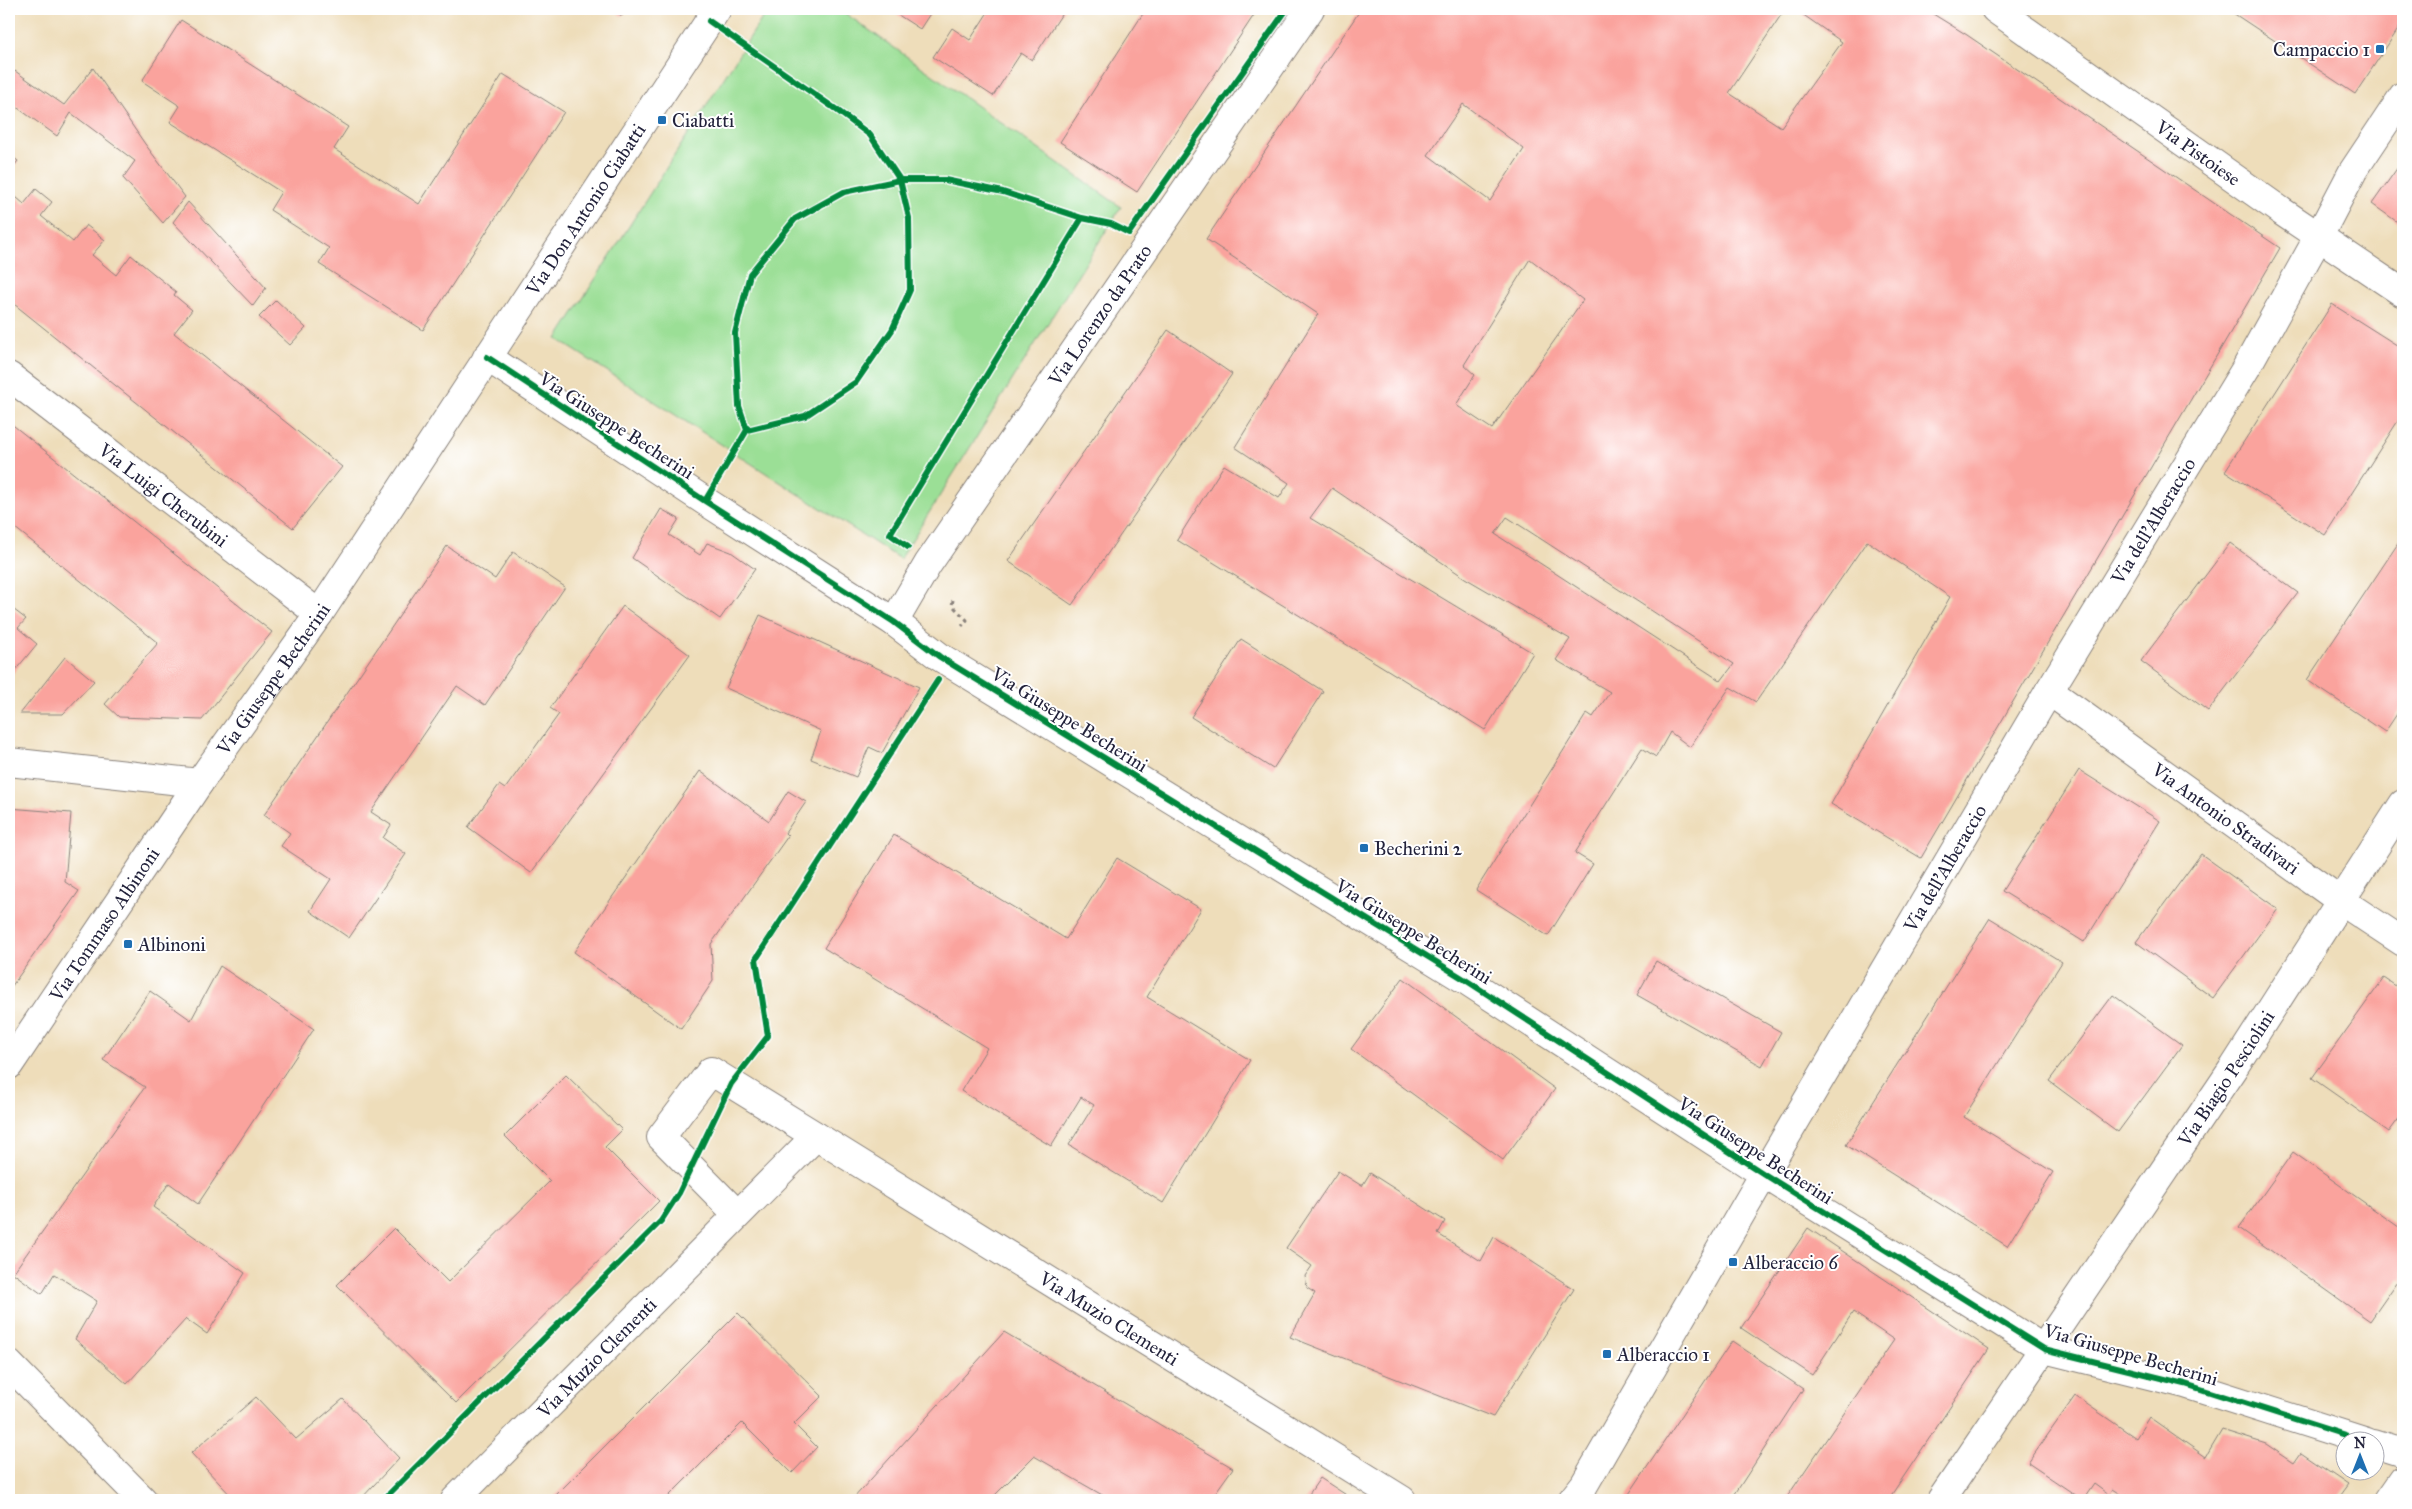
<svg xmlns="http://www.w3.org/2000/svg" width="2412" height="1509" viewBox="0 0 2412 1509" font-family="'IM FELL Great Primer',serif">
	<rect width="100%" height="100%" fill="#fff"/>
	<filter id="ink" filterUnits="userSpaceOnUse"><feTurbulence type="fractalNoise" baseFrequency=".02" numOctaves="2"/><feDisplacementMap in="SourceGraphic" scale="10" xChannelSelector="R" yChannelSelector="G"/><feConvolveMatrix kernelMatrix="1 2 1 2 8 2 1 2 1" color-interpolation-filters="sRGB"/></filter>
	<filter id="wash" filterUnits="userSpaceOnUse"><feTurbulence type="fractalNoise" baseFrequency=".0096" numOctaves="4" result="noise"/><feDisplacementMap in="SourceGraphic" scale="20" xChannelSelector="R" yChannelSelector="G"/><feGaussianBlur stdDeviation="1.12" result="paint"/><feColorMatrix in="noise" values="0 0 0 0 0 0 0 0 0 0 0 0 0 0 0 0 0 1.4 0 .05"/><feComposite in="paint" operator="in"/></filter>
	<g filter="url(#wash)">
		<rect width="100%" height="100%" fill="#eeddba"/>
		<!-- green -->
		<path fill="#9bdf96" stroke="#5e8068" d="M768 9H839L1121 207 900 559 557 339Z"/>
		<g id="blocks">
			<!-- building -->
			<path fill="#faa39d" fill-rule="evenodd" d="M611 9H627L622 16Z
				M889 9H933L920 29Z
				M990 9H1065L1032 60 1021 53 993 96 933 57 952 28 970 40Z
				M1146 9H1258L1137 192 1060 142Z
				M1361 9H1496L1500 12 1502 9H1785L1729 93 1781 127 1842 42 1795 9H1925L1967 35 2280 248 1921 858 1831 804 1950 597 1867 541 1756 702 1730 687 1690 747 1670 732 1656 757 1642 748 1575 853 1593 864 1548 936 1476 890 1587 713 1593 717 1610 692 1556 660 1570 639 1465 578 1332 488 1310 518 1533 653 1485 730 1177 540 1224 465 1279 498 1289 483 1235 447 1318 314 1206 239ZM1463 104 1524 149 1490 201 1428 155ZM1530 259 1583 300 1492 429 1456 405 1475 375 1464 365ZM1507 517 1734 664 1721 681 1495 534Z
				M2227 9H2403V22L2355 94Z
				M181 20 348 127 334 149 419 204 503 74 564 112 423 330 319 264 329 248 270 210 281 192 170 122 180 106 142 81Z
				M93 68 145 144 185 197 163 223 123 178 135 161 71 113 57 136 15 106 9 115V80L15 71 64 105Z
				M9 154 18 161 9 172Z
				M2403 160V226L2372 204Z
				M36 189 52 202 41 216 73 242 86 225 105 240 92 255 116 275 131 255 176 292 174 295 192 310 174 333 342 467 293 528 9 300V191L24 204Z
				M188 202 266 288 253 306 173 222Z
				M276 300 306 328 290 345 259 317Z
				M2332 304 2403 349V413L2325 535 2225 471Z
				M1168 330 1232 374 1072 605 1008 561Z
				M9 422 272 632 202 720 119 717 105 704 158 643 9 523Z
				M661 509 679 519 669 535 700 555 707 543 731 552 755 569 720 619 632 558Z
				M2403 536V705L2385 732 2307 680Z
				M2230 543 2298 593 2208 711 2141 661Z
				M447 546 495 579 513 552 565 587 485 705 457 686 371 812 391 825 383 838 406 854 349 938 310 911 331 879 281 846 290 833 264 815Z
				M9 606 26 619 18 628 37 644 9 678Z
				M623 606 690 655 531 873 468 827 499 785 505 789 559 714 550 708Z
				M760 615 919 687 882 753 869 747 856 777 811 759 821 731 726 688Z
				M1241 639 1323 691 1273 769 1191 717Z
				M65 657 94 681 63 714H20Z
				M2079 770 2160 821 2084 942 2002 891Z
				M700 771 769 821 788 791 806 802 785 833 788 836 711 944 713 981 681 1029 574 952Z
				M9 808 71 813 65 882 79 891 9 990Z
				M894 835 1066 939 1117 858 1201 909 1147 997 1250 1060 1163 1203 1069 1145 1094 1105 1081 1097 1051 1146 961 1091 987 1048 824 948Z
				M2201 854 2278 909 2213 998 2136 942Z
				M1990 918 2062 962 1964 1117 2053 1172 2007 1246 1846 1145Z
				M1656 961 1781 1032 1762 1066 1637 995Z
				M220 966 314 1029 198 1204 169 1183 153 1207 245 1273 207 1334 186 1319 127 1384 75 1339 97 1301 54 1274 42 1294 13 1273 145 1087 103 1060 150 991 191 1020Z
				M1403 978 1555 1089 1503 1160 1351 1049Z
				M2384 978 2403 991V1113L2389 1132 2312 1078Z
				M2113 995 2182 1045 2118 1132 2049 1081Z
				M566 1075 622 1130 605 1147 659 1201 456 1403 337 1285 394 1228 448 1282 550 1181 505 1136Z
				M2293 1152 2403 1230V1280L2400 1278 2370 1321 2239 1228Z
				M1338 1171 1362 1186 1370 1173 1445 1221 1438 1234 1481 1261 1494 1237 1574 1289 1493 1417 1290 1337 1315 1293 1307 1288 1305 1276 1312 1266 1286 1248Z
				M1808 1228 1989 1349 1888 1500H1785L1894 1340 1853 1312 1812 1375 1741 1328Z
				M738 1313 822 1396 794 1424 817 1447 792 1473 742 1423 665 1500H551Z
				M1004 1332 1233 1468 1210 1500H1111L1034 1456 990 1500H852Z
				M1732 1341 1803 1389 1731 1500H1625Z
				M2075 1396 2136 1438 2149 1417 2206 1457 2222 1430 2266 1444 2294 1463 2301 1453 2348 1485 2337 1500H2130L2113 1489 2109 1495 2094 1484 2083 1500 2028 1463Z
				M256 1397 296 1439 343 1399 399 1458 360 1500H235L191 1453Z
				M1320 1478 1354 1500H1305Z
				M2008 1495 2016 1500H2005Z"/>
		</g>
	</g>
	<g filter="url(#ink)">
		<use href="#blocks" fill-opacity="0" stroke="#88807a" stroke-width="1"/>
		<g fill="none" stroke-linecap="round" stroke-linejoin="round">
			<defs>
				<g id="street">
					<path d="M2319 236 2353 171 2403 96"/>
					<path d="M487 357 705 501 894 622 940 657 1464 979 1764 1174 2044 1349 2185 1384 2367 1442"/>
					<path id="s1" d="M9 376 319 614"/>
					<path id="s2" d="M894 622 928 564 1310 9"/>
					<path id="s3" d="M2049 691 2341 901 2403 942"/>
					<path d="M9 762 199 783"/>
					<path id="s4" d="M9 1065 199 783 319 614 717 9"/>
					<path d="M737 1214 661 1137 711 1071 816 1136"/>
					<path d="M9 1364 143 1500"/>
					<path d="M2374 1444 2403 1453"/>
					<path id="s5" d="M455 1500 816 1136 1402 1500"/>
					<path id="s6" d="M1941 1500 2234 1067 2403 804"/>
					<path d="M2389 1500 2403 1480"/>
				</g>
				<g id="secondary">
					<path id="s7" d="M1995 9 2281 211 2403 293"/>
					<path id="s8" d="M1572 1500 1584 1485 1764 1174 2049 691 2246 368 2319 236"/>
				</g>
			</defs>
			<!-- street casing -->
			<use href="#street" stroke="#88807a" stroke-width="30"/>
			<!-- secondary casing -->
			<use href="#secondary" stroke="#88807a" stroke-width="30"/>
			<!-- path -->
			<path stroke="#88807a" stroke-width="3" stroke-dasharray="4 4" stroke-linecap="butt" d="M953 600 952 605 967 620 962 626"/>
			<!-- street -->
			<use href="#street" stroke="#fff" stroke-width="28"/>
			<!-- secondary -->
			<use href="#secondary" stroke="#fff" stroke-width="28"/>
			<defs>
				<path id="cycleway" d="M709 21 834 108 870 135 900 180 909 218 910 290 892 330 856 382 805 416 747 430 739 406 735 333 750 274 795 219 844 192 900 180H945L1003 192 1082 218
					M487 357 705 501 894 622 940 657 1464 979 1764 1174 2044 1349 2185 1384 2367 1442
					M705 501 747 430
					M908 547 890 534 1082 218 1111 224 1129 233 1287 9
					M383 1500 661 1221 679 1193 731 1084 768 1036 756 959 938 680"/>
			</defs>
			<!-- cycleway casing -->
			<use href="#cycleway" stroke="#fff" stroke-width="9"/>
			<!-- cycleway -->
			<use href="#cycleway" stroke="#00873e" stroke-width="6"/>
		</g>
	</g>
	<!-- markers -->
	<g fill="#1f6fb2" stroke="#fff" stroke-width="2">
		<rect x="2375" y="44" width="10" height="10" rx="2.5"/>
		<rect x="657" y="115" width="10" height="10" rx="2.5"/>
		<rect x="1359" y="843" width="10" height="10" rx="2.5"/>
		<rect x="123" y="939" width="10" height="10" rx="2.5"/>
		<rect x="1728" y="1257" width="10" height="10" rx="2.5"/>
		<rect x="1602" y="1349" width="10" height="10" rx="2.5"/>
	</g>
	<g text-anchor="middle" stroke-width="4" stroke-linejoin="round" paint-order="stroke">
		<!-- poi labels -->
		<g font-size="19" fill="#22223b" stroke="#fff" text-anchor="start">
			<text x="2370" y="56" text-anchor="end">Campaccio 1</text>
			<text x="672" y="127">Ciabatti</text>
			<text x="1374" y="855">Becherini 2</text>
			<text x="138" y="951">Albinoni</text>
			<text x="1743" y="1269">Alberaccio 6</text>
			<text x="1617" y="1361">Alberaccio 1</text>
		</g>
		<!-- street labels -->
		<g font-size="19" fill="#22223b" stroke="#fff">
			<text dy="7" stroke="none"><textPath href="#s7" startOffset="249">Via Pistoiese</textPath></text>
			<text dy="7" stroke="none"><textPath href="#s4" startOffset="1032">Via Don Antonio Ciabatti</textPath></text>
			<text dy="7" stroke="none"><textPath href="#s2" startOffset="370">Via Lorenzo da Prato</textPath></text>
			<text transform="translate(617 425) rotate(33)" y="7">Via Giuseppe Becherini</text>
			<text dy="7" stroke="none"><textPath href="#s1" startOffset="195">Via Luigi Cherubini</textPath></text>
			<text dy="7" stroke="none"><textPath href="#s8" startOffset="1139">Via dell'Alberaccio</textPath></text>
			<text dy="7" stroke="none"><textPath href="#s4" startOffset="468">Via Giuseppe Becherini</textPath></text>
			<text transform="translate(1070 719) rotate(32)" y="7">Via Giuseppe Becherini</text>
			<text dy="7" stroke="none"><textPath href="#s3" startOffset="218">Via Antonio Stradivari</textPath></text>
			<text dy="7" stroke="none"><textPath href="#s8" startOffset="734">Via dell'Alberaccio</textPath></text>
			<text dy="7" stroke="none"><textPath href="#s4" startOffset="170">Via Tommaso Albinoni</textPath></text>
			<text transform="translate(1414 931) rotate(32)" y="7">Via Giuseppe Becherini</text>
			<text dy="7" stroke="none"><textPath href="#s6" startOffset="509">Via Biagio Pesciolini</textPath></text>
			<text transform="translate(1756 1150) rotate(33)" y="7">Via Giuseppe Becherini</text>
			<text dy="7" stroke="none"><textPath href="#s5" startOffset="858">Via Muzio Clementi</textPath></text>
			<text transform="translate(2131 1354) rotate(16)" y="7">Via Giuseppe Becherini</text>
			<text dy="7" stroke="none"><textPath href="#s5" startOffset="201">Via Muzio Clementi</textPath></text>
		</g>
	</g>
	<!-- margin -->
	<rect width="2412" height="1509" fill="none" stroke="#fff" stroke-width="30"/>
	<!-- north arrow -->
	<g transform="translate(2360 1456)"><circle r="24" fill="#ffffff" stroke="#a7a7b1"/>
	<path d="M0-4L9 19L0 12L-9 19Z" fill="#1f6fb2"/>
	<text y="-8" font-size="14" font-weight="bold" text-anchor="middle" fill="#22223b">N</text>
	</g>
</svg>
